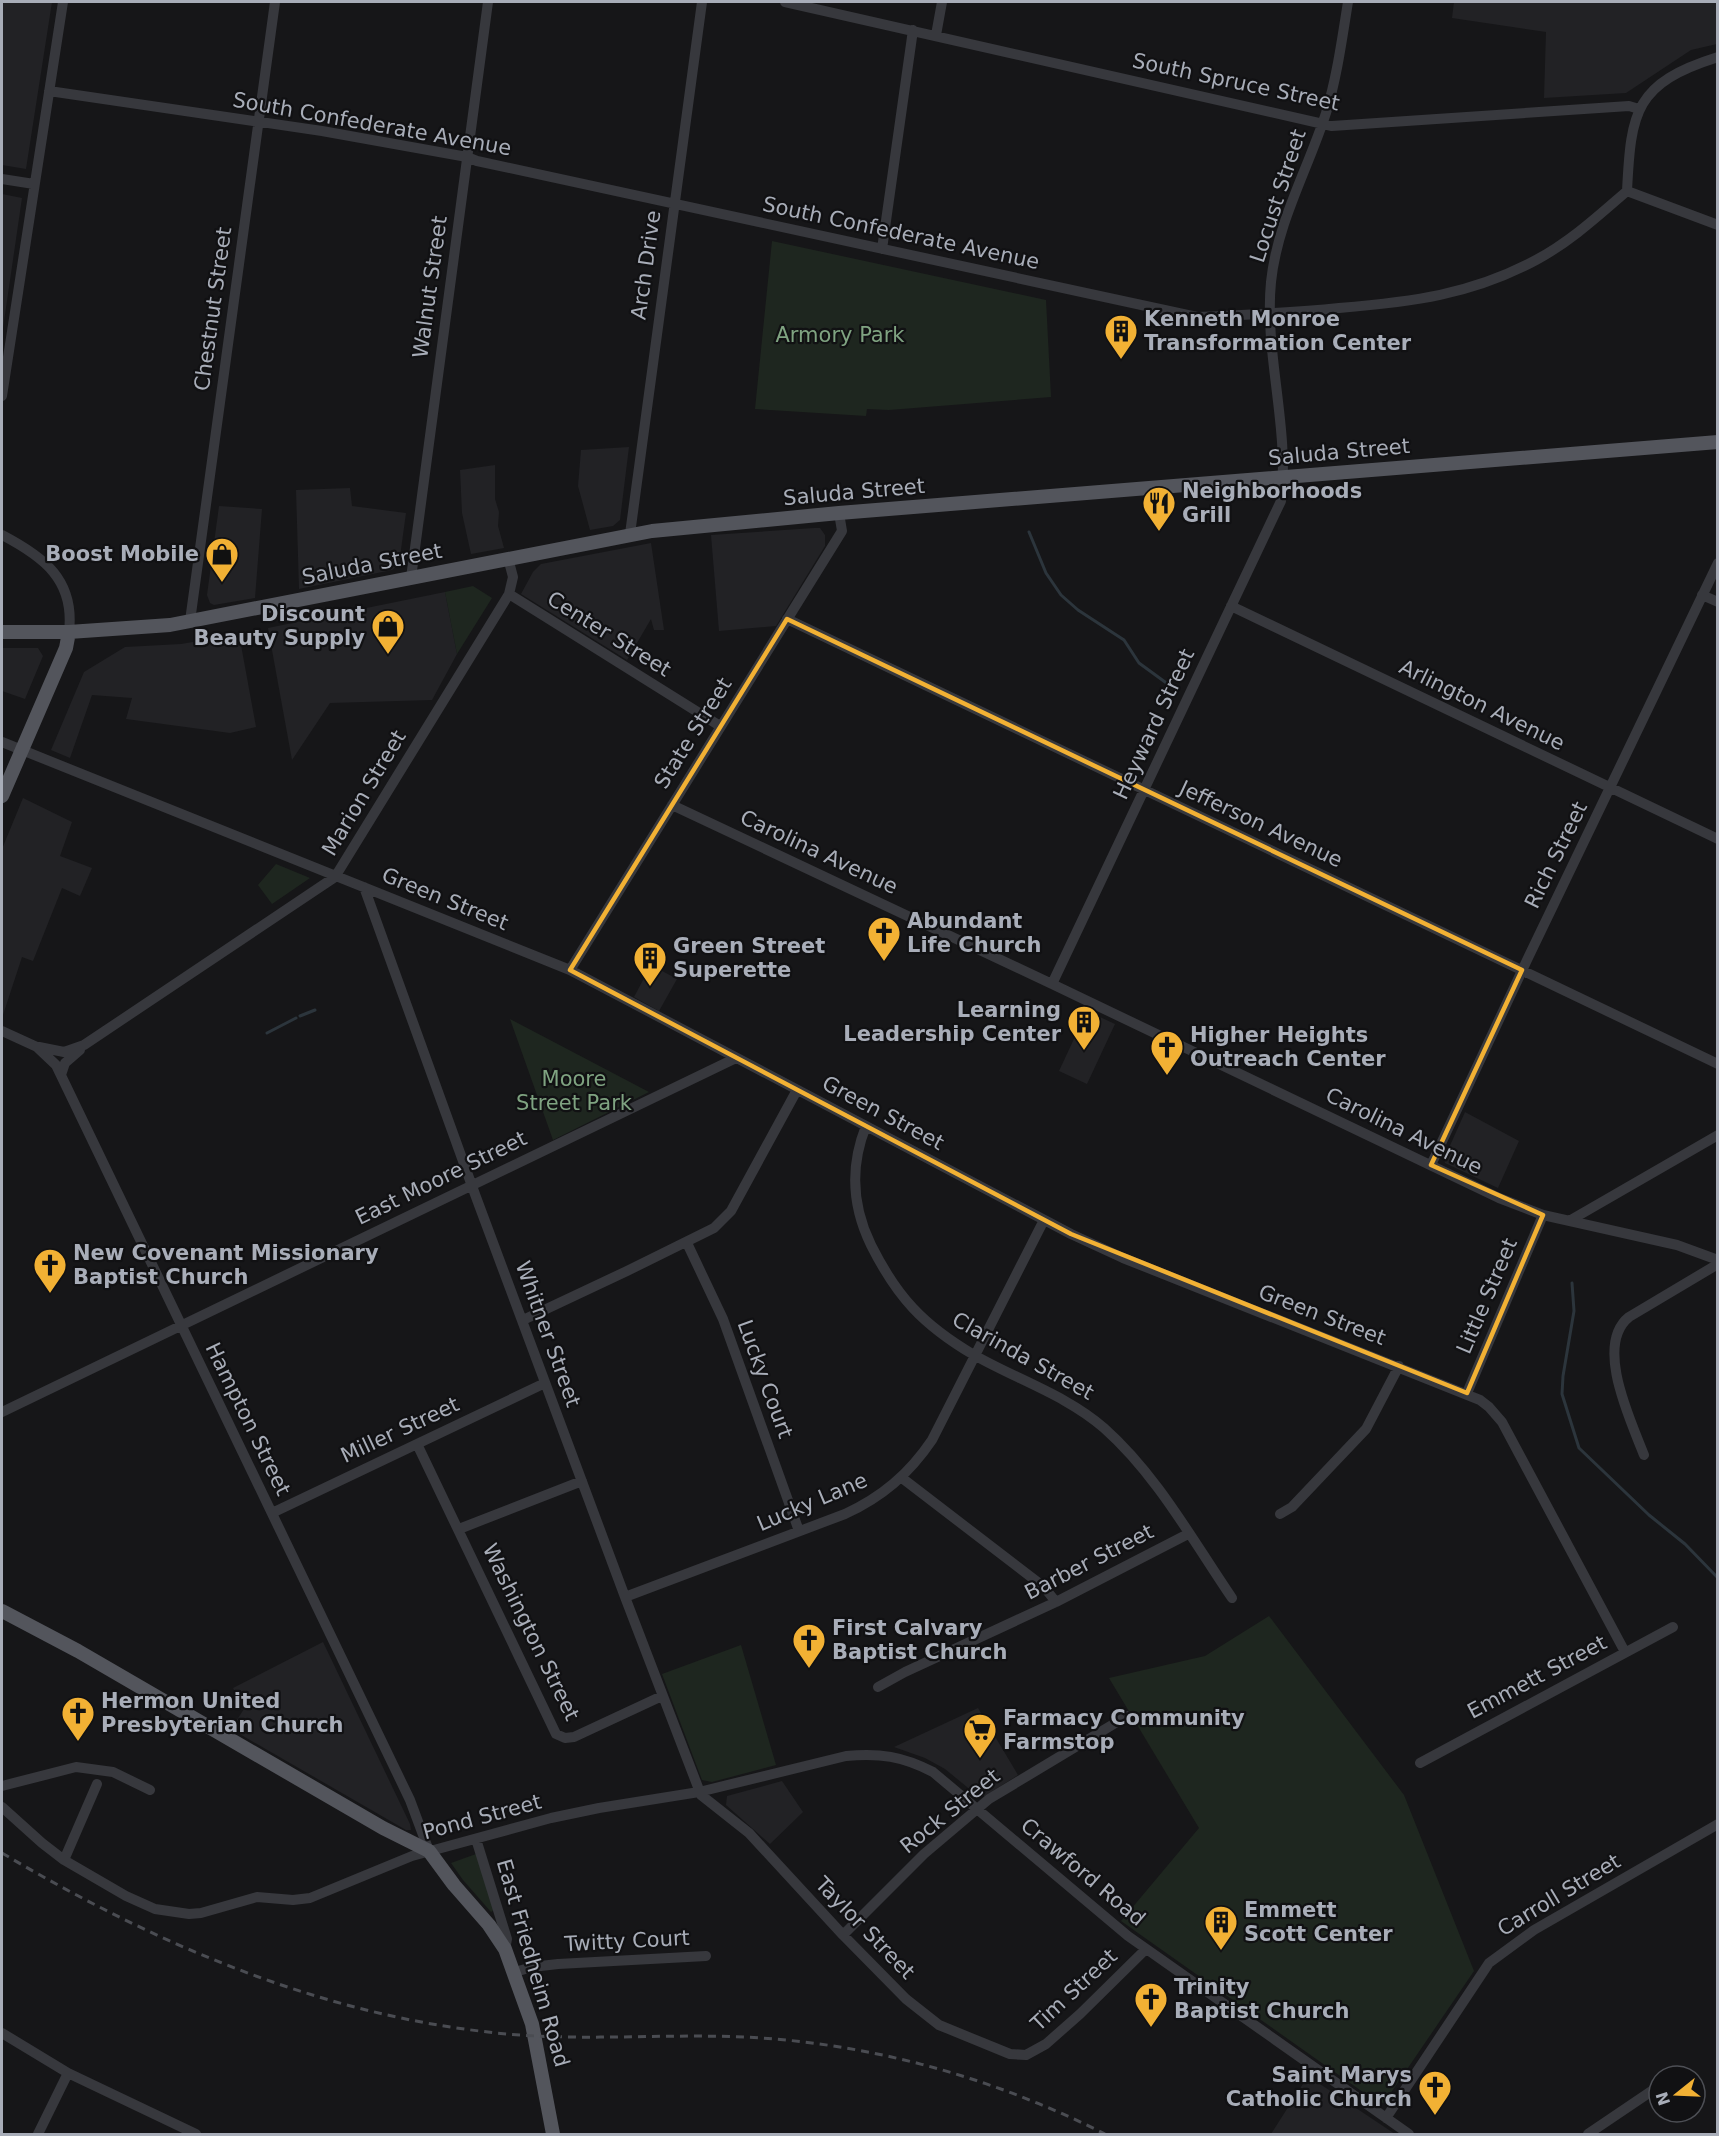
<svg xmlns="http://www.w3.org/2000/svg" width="1719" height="2136" viewBox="0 0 1719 2136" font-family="'DejaVu Sans',sans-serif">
	<rect width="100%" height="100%" fill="#161618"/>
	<!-- built -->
	<path fill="#222225" d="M2 2H52L26 169 2 165Z
		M1454 2H1717V44L1691 50 1626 93 1544 98 1546 32 1452 18Z
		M2 194 22 198 2 335Z
		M629 447 620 520 613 526 590 530 578 486 581 450Z
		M495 465V499L499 512 498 526 504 548 471 554 462 513 460 470Z
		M350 488 352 506 406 513 399 564 392 570 299 589 296 490Z
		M219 506 262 509 255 598 214 605 210 603 207 595Z
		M814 528H820L825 535V546L776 626 719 631 711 535Z
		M651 543 664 630H654L651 619 627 660 521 594 533 572 541 564Z
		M445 592 457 654 432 700 330 703 292 760 268 628Z
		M239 634 256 727 230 733 126 719 132 698 92 695 70 758 51 750 84 672 125 647 181 644Z
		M2 648H38L43 656 25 699 2 691Z
		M23 798 72 822 60 856 92 868 80 896 62 888 33 961 22 957 2 1018V849Z
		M651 965 677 979 659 1011 634 997Z
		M1087 1011 1115 1024 1087 1084 1059 1071Z
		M1465 1112 1519 1141 1498 1188 1445 1163 1444 1159Z
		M323 1642 410 1824 411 1830H406L231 1729 244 1709 233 1688Z
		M978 1708 1018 1775 985 1796H978L945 1769 925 1758 894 1747Z
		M782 1781 803 1812 770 1844 726 1805 727 1796Z
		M1308 2076 1395 2134H1271Z"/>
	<!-- green -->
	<path fill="#1e261f" d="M772 241 1046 300 1051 397 889 410 867 409 866 416 755 409Z
		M473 586 492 598 457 654 445 592Z
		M276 864 310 878 272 904 258 885Z
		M510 1019 649 1092 553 1140Z
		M1269 1616 1404 1795 1474 1971 1384 2103 1377 2102 1121 1921 1199 1828 1109 1678 1205 1656Z
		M741 1645 776 1765 712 1782 702 1780 662 1674Z
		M476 1854 494 1910 491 1912 463 1880 451 1863Z"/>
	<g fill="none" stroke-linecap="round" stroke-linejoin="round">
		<!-- stream -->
		<path stroke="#2c353c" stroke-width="3" d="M1029 532 1046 573 1061 595 1078 610 1124 640 1139 663 1176 690
			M300 1016 315 1010
			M267 1033 296 1018
			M1572 1283 1574 1311 1563 1376 1562 1394 1579 1448 1649 1515 1685 1544 1718 1578"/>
		<!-- minor -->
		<path stroke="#37383d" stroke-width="10" d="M785 2 1332 126 1629 106 1639 109
			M936 35 942 2
			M49 91 322 131 467 157 477 161 1197 317C1245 315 1291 313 1339 308 1411 302 1471 295 1536 260 1570 242 1598 216 1627 191
			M2 179 34 184
			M1627 191C1631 111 1635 83 1718 57
			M1627 191 1718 225
			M882 249 913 30
			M2 396 63 2
			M630 534 702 2
			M2 535C44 557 75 580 69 632
			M508 558 513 577 509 594 720 726
			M411 578 488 2
			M1702 595 1718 602
			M1231 606 1718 839
			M787 619 1718 1064
			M190 621 275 2
			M2 742 570 970 1071 1234 1123 1258 1480 1400 1489 1407 1502 1422 1625 1652
			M672 805 1052 984 1499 1198 1543 1215 1677 1245 1718 1260
			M364 887 476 1197 625 1597 701 1795 749 1833 843 1935 906 1999 939 2025 1010 2054 1026 2055 1046 2044 1080 2014 1146 1949
			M570 970 842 531 839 513
			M1052 984 1281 501C1290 428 1264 353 1271 282 1277 223 1308 169 1326 113 1337 77 1342 39 1348 2
			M2 1031 37 1047 56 1065 410 1800 429 1851
			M39 1047 64 1052 84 1045 335 877 509 594
			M61 1075 65 1063 80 1050
			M866 1126C850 1166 852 1206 871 1245 897 1297 923 1325 974 1355 1018 1380 1066 1395 1104 1428 1157 1475 1193 1541 1232 1598
			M1431 1165 1527 960 1718 563
			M1569 1221 1718 1135
			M687 1243 723 1319 799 1531
			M523 1320 627 1271 714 1228 731 1211 797 1090
			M1467 1393 1543 1215
			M2 1412 736 1058
			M417 1444 556 1734 565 1738 574 1737 662 1696
			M1644 1455C1631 1421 1594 1345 1629 1317L1718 1264
			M902 1478 1044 1587 1056 1602
			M272 1513 545 1383
			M1280 1514 1292 1507 1366 1429 1399 1366
			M459 1529 582 1481
			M625 1597 845 1514C882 1497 909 1474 932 1440L1044 1220
			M878 1687 905 1672 1056 1602 1188 1534
			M1420 1763 1673 1627
			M2 1786 76 1767 113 1772 150 1790
			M2 1807 42 1843 64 1860 126 1896 155 1909 189 1914 201 1913 257 1897 293 1900 310 1898 412 1856 551 1818 599 1808 699 1792 846 1756C880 1753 902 1756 933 1772L1128 1936 1409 2134
			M476 1839 507 1939 505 1949
			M64 1860 97 1784
			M843 1935 924 1854 989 1799 1127 1716
			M515 1972 532 1967 558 1964 706 1956
			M2 2033 68 2073 196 2134
			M1672 2076 1677 2071
			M1386 2118 1489 1963 1534 1930 1718 1824
			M38 2134 68 2073
			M1588 2134 1659 2086"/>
		<!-- major -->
		<path stroke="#53555c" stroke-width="14" d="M2 632H69L170 625 652 531 839 513 1718 442
			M2 796 66 648 69 632
			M2 1611 78 1651 383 1828 429 1851 454 1885 489 1925 505 1949 532 2024 553 2134"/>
		<!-- rail -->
		<path stroke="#4a4c52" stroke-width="3" stroke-dasharray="8 6" stroke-linecap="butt" d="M2 1853C150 1941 315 2013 488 2032 579 2043 670 2032 761 2038 881 2046 998 2080 1105 2134"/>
	</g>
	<!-- marked area -->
	<path fill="none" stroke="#f2b134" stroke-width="4.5" stroke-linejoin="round" d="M787 619 1522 970 1431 1165 1543 1215 1467 1393 1071 1234 570 970Z"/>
	<!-- icons -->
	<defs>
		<symbol id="building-pin" viewBox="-11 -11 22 30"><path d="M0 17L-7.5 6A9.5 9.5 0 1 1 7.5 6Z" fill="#f2b134" stroke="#111113"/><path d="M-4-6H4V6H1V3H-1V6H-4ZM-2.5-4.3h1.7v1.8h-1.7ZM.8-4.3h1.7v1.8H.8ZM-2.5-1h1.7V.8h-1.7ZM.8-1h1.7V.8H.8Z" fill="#111"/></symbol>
		<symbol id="restaurant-pin" viewBox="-11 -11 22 30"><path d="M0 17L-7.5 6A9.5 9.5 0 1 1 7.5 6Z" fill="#f2b134" stroke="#111113"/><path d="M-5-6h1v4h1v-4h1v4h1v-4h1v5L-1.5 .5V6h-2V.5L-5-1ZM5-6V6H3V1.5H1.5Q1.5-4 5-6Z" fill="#111"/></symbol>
		<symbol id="shop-pin" viewBox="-11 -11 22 30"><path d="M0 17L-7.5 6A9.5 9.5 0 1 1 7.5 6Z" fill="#f2b134" stroke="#111113"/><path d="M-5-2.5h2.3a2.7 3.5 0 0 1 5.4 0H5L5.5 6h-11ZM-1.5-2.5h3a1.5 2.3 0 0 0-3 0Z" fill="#111"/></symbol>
		<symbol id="church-pin" viewBox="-11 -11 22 30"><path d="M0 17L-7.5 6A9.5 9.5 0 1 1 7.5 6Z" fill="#f2b134" stroke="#111113"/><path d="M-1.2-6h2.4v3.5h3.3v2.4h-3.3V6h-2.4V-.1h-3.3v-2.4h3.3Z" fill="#111"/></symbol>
		<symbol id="supermarket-pin" viewBox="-11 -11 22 30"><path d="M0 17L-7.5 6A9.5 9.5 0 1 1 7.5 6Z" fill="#f2b134" stroke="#111113"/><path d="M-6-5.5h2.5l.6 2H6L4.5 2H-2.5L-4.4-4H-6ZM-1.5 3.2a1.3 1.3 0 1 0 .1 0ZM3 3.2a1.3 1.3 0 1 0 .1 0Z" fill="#111"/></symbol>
	</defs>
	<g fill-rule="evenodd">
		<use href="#building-pin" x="1102" y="312" width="38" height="52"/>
		<use href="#restaurant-pin" x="1140" y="484" width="38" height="52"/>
		<use href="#shop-pin" x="203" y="535" width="38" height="52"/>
		<use href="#shop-pin" x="369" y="607" width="38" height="52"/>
		<use href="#church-pin" x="865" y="914" width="38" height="52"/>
		<use href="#building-pin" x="631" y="939" width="38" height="52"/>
		<use href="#building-pin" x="1065" y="1003" width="38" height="52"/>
		<use href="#church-pin" x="1148" y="1028" width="38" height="52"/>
		<use href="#church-pin" x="31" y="1246" width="38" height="52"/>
		<use href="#church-pin" x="790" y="1621" width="38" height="52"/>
		<use href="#church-pin" x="59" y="1694" width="38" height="52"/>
		<use href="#supermarket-pin" x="961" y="1711" width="38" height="52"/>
		<use href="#building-pin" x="1202" y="1903" width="38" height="52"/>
		<use href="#church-pin" x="1132" y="1980" width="38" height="52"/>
		<use href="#church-pin" x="1416" y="2068" width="38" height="52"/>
	</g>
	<g text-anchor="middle" stroke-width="4.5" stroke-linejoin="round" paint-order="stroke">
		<!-- street labels -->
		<g font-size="21" fill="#a8adb8" stroke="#111113">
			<text transform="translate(1236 82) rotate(12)" y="7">South Spruce Street</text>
			<text transform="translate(372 124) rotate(10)" y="7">South Confederate Avenue</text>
			<text transform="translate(1278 196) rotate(-72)" y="7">Locust Street</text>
			<text transform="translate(901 233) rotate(12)" y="7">South Confederate Avenue</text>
			<text transform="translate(646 265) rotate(-82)" y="7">Arch Drive</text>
			<text transform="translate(430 287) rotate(-82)" y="7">Walnut Street</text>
			<text transform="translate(213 309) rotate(-82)" y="7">Chestnut Street</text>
			<text transform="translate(1339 452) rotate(-5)" y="7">Saluda Street</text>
			<text transform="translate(854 492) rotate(-5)" y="7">Saluda Street</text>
			<text transform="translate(372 564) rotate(-11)" y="7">Saluda Street</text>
			<text transform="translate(609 634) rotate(32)" y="7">Center Street</text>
			<text transform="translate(1482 705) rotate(26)" y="7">Arlington Avenue</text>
			<text transform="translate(1154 724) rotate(-65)" y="7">Heyward Street</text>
			<text transform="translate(693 733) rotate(-58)" y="7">State Street</text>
			<text transform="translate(364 793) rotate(-59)" y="7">Marion Street</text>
			<text transform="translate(1261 824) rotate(25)" y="7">Jefferson Avenue</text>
			<text transform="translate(819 852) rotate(25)" y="7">Carolina Avenue</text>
			<text transform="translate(1556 855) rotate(-64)" y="7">Rich Street</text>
			<text transform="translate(445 899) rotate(22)" y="7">Green Street</text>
			<text transform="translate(883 1113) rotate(28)" y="7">Green Street</text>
			<text transform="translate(1404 1131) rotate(26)" y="7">Carolina Avenue</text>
			<text transform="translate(441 1178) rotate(-26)" y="7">East Moore Street</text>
			<text transform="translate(1487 1296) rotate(-67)" y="7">Little Street</text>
			<text transform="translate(1322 1315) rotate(21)" y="7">Green Street</text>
			<text transform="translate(548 1334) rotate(70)" y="7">Whitner Street</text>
			<text transform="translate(1023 1356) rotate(29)" y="7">Clarinda Street</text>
			<text transform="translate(765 1379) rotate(70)" y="7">Lucky Court</text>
			<text transform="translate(248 1419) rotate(64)" y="7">Hampton Street</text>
			<text transform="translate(400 1430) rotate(-25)" y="7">Miller Street</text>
			<text transform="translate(812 1502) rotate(-23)" y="7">Lucky Lane</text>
			<text transform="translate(1089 1562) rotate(-27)" y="7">Barber Street</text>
			<text transform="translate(531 1632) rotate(64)" y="7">Washington Street</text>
			<text transform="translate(1537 1677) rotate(-28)" y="7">Emmett Street</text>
			<text transform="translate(950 1811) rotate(-39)" y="7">Rock Street</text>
			<text transform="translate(482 1817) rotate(-15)" y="7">Pond Street</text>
			<text transform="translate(1083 1872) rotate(40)" y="7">Crawford Road</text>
			<text transform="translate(1559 1895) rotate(-31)" y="7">Carroll Street</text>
			<text transform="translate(865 1928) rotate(46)" y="7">Taylor Street</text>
			<text transform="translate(627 1941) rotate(-3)" y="7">Twitty Court</text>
			<text transform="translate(533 1963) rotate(74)" y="7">East Friedheim Road</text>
			<text transform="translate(1074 1990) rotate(-43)" y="7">Tim Street</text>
		</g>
		<!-- poi labels -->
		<g font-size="21" font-weight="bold" fill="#a8adb8" stroke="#111113" text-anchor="start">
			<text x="1144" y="326">Kenneth Monroe<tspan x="1144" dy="24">Transformation Center</tspan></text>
			<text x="1182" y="498">Neighborhoods<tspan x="1182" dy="24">Grill</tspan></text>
			<text x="199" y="561" text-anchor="end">Boost Mobile</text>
			<text x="365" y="621" text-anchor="end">Discount<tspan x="365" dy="24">Beauty Supply</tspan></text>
			<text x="907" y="928">Abundant<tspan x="907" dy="24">Life Church</tspan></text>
			<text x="673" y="953">Green Street<tspan x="673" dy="24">Superette</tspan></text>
			<text x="1061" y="1017" text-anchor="end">Learning<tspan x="1061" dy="24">Leadership Center</tspan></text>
			<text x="1190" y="1042">Higher Heights<tspan x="1190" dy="24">Outreach Center</tspan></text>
			<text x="73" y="1260">New Covenant Missionary<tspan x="73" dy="24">Baptist Church</tspan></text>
			<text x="832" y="1635">First Calvary<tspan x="832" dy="24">Baptist Church</tspan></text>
			<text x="101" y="1708">Hermon United<tspan x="101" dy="24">Presbyterian Church</tspan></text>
			<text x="1003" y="1725">Farmacy Community<tspan x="1003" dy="24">Farmstop</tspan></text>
			<text x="1244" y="1917">Emmett<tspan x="1244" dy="24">Scott Center</tspan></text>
			<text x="1174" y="1994">Trinity<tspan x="1174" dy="24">Baptist Church</tspan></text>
			<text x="1412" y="2082" text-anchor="end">Saint Marys<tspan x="1412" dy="24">Catholic Church</tspan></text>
		</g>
		<!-- park labels -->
		<g font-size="21" fill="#7fa381" stroke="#111113">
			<text x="840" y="342">Armory Park</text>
			<text x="574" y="1086">Moore<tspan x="574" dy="24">Street Park</tspan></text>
		</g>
	</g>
	<!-- border -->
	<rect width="1719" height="2136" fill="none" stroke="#a8adb8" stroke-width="6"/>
	<!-- north arrow -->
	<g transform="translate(1677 2094) rotate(252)"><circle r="28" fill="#111113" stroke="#4d4f55" stroke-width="1.5"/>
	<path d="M0-4.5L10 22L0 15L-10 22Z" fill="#f2b134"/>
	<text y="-9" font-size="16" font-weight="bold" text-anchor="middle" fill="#a8adb8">N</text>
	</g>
</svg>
